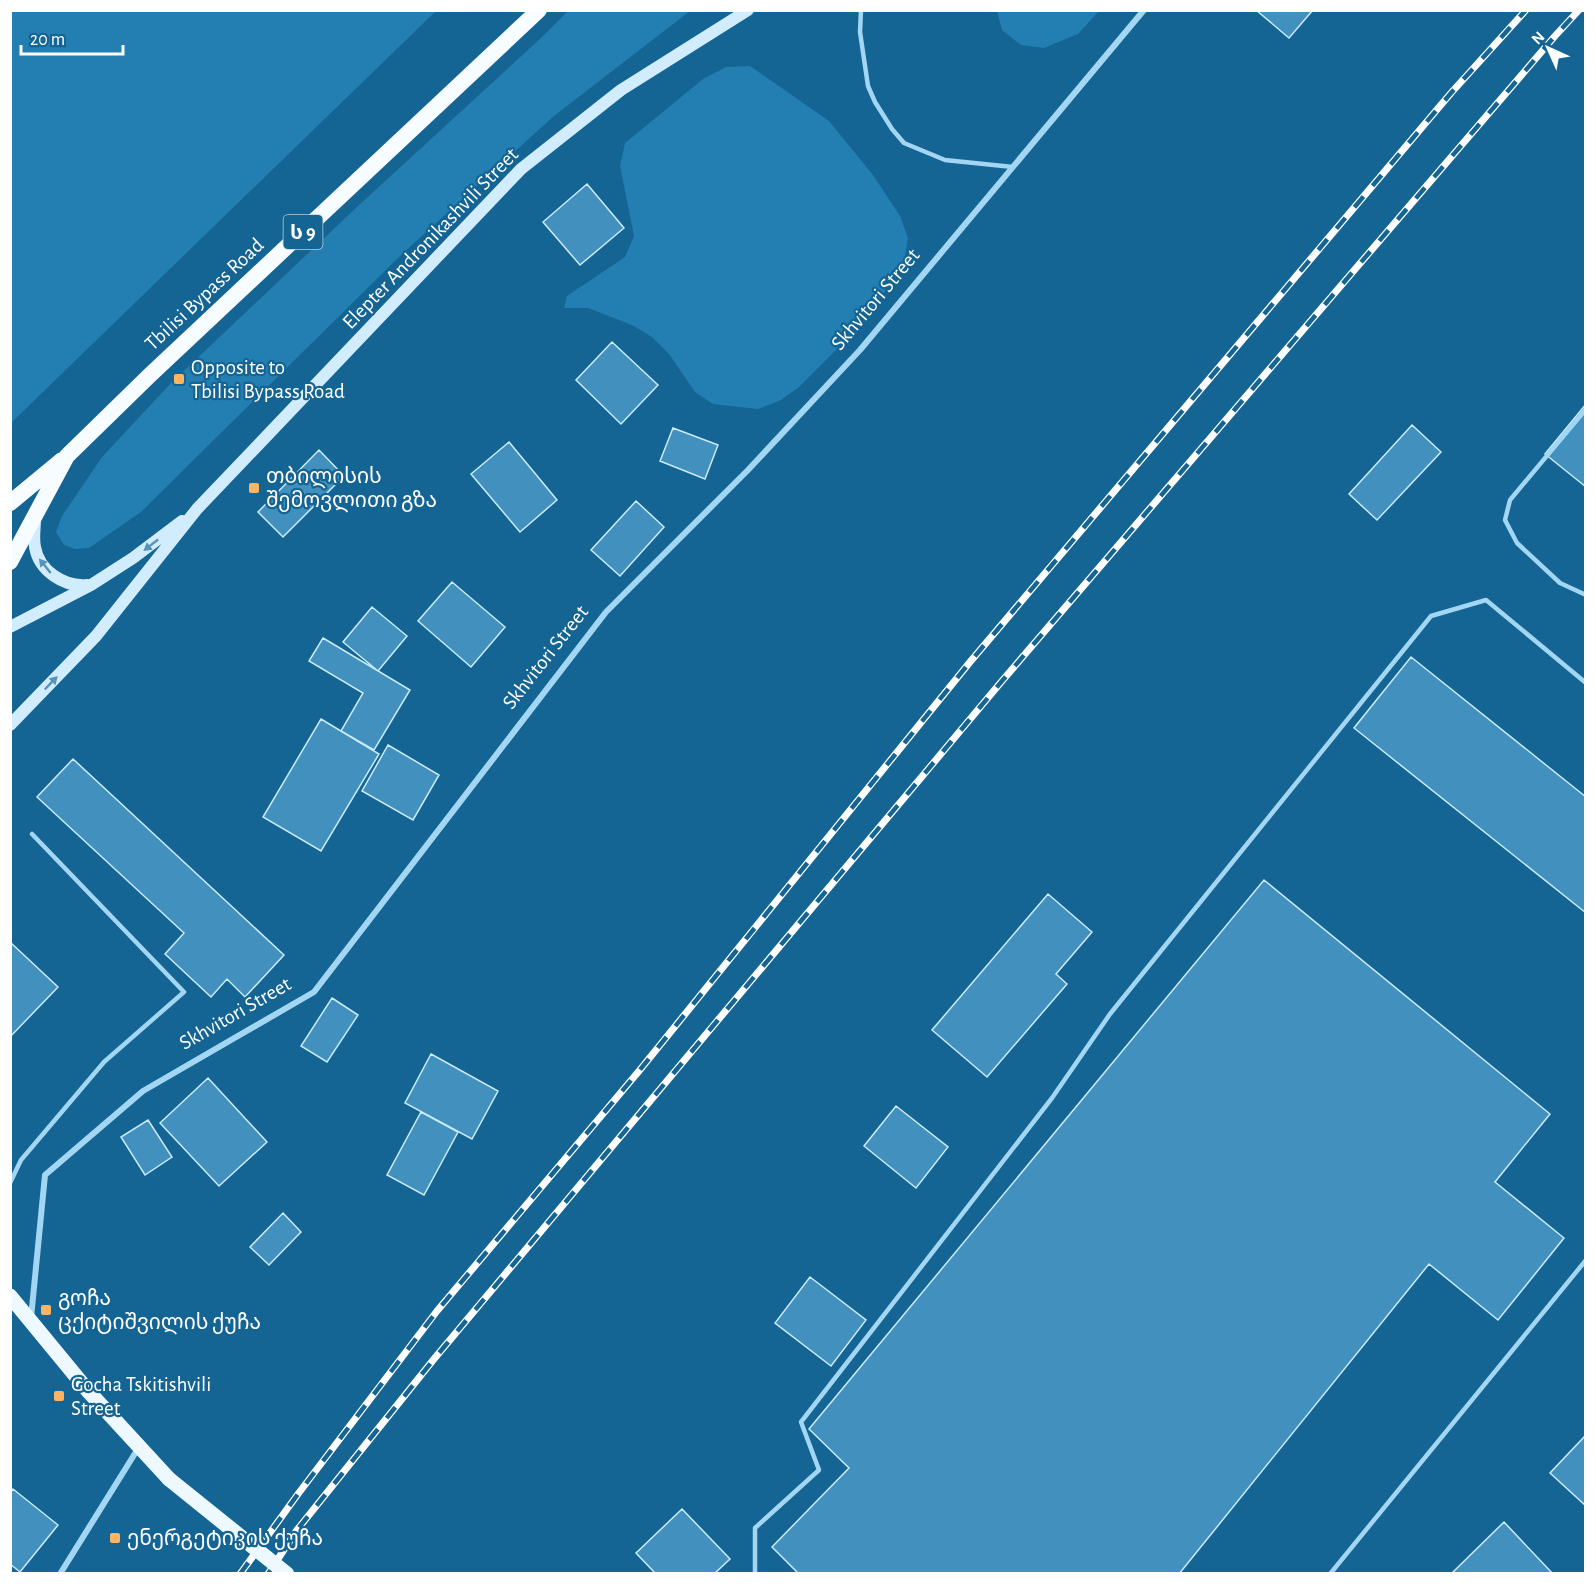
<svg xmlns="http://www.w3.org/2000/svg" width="1596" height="1584" viewBox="0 0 1596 1584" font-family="'Alegreya Sans','Noto Sans Georgian',sans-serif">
	<rect width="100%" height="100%" fill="#146494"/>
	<!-- green -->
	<path fill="#237fb1" d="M11 10H435L436 11 11 423Z
		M568 11H690L554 116 402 254 141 512 89 548 75 549 64 545 56 532 62 516 102 457 171 383 358 206 541 38Z
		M997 11V10L1099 11 1078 34 1044 48 1021 45 1002 30Z
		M750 66 829 121 873 175 900 216 908 238 904 262 866 320 799 387 781 400 758 409 713 404 695 392 669 354 652 337 632 325 588 308H564L567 296 625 257 634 236 620 166 625 143 703 79 726 67Z"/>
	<!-- building -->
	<path fill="#4190be" stroke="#caebfc" stroke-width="1.5" d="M1256 10H1313L1289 38Z
		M587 184 624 228 580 265 543 222Z
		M612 342 658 385 621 424 576 380Z
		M1586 404V487L1545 454Z
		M1412 425 1441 452 1377 520 1349 494Z
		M673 428 718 445 705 479 660 461Z
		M509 442 557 500 520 532 471 474Z
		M319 450 344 476 283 537 258 512Z
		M636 501 664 527 620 576 591 550Z
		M452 582 505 627 471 667 418 621Z
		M372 607 407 636 378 671 343 642Z
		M323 638 410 690 374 750 341 731 363 693 309 661Z
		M1411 657 1586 797V913L1354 728Z
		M321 719 379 754 321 851 263 817Z
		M388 745 439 775 413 820 362 791Z
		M73 759 284 955 245 997 227 979 211 997 165 954 184 933 37 797Z
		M1264 880 1550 1114 1495 1182 1564 1238 1498 1320 1429 1264 1179 1574H799L772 1547 849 1468 809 1429Z
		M1048 894 1092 932 1056 974 1067 984 987 1077 932 1030Z
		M10 942 58 987 10 1037Z
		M332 998 358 1015 327 1062 301 1046Z
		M431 1054 498 1091 472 1139 405 1103Z
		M208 1078 267 1142 219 1186 160 1123Z
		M896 1106 948 1147 916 1188 864 1146Z
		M421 1112 458 1132 424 1195 387 1175Z
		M148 1120 172 1157 145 1175 121 1137Z
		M283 1213 301 1232 269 1265 250 1247Z
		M810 1277 866 1320 831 1366 775 1323Z
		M1586 1435V1506L1550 1473Z
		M13 1489 58 1525 20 1572 10 1564V1493Z
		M682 1509 730 1559 714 1574H656L636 1553Z
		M1504 1522 1553 1574H1451Z"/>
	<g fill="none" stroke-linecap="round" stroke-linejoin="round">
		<!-- service -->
		<path stroke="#a2d6f2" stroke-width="4.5" d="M861 10 860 32 868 86 875 102 892 129 904 143 945 160 1013 167
			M1586 409 1510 500 1505 520 1517 543 1560 583 1586 595
			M10 1183 21 1160 104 1062 184 992 32 834
			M755 1574V1528L819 1470 801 1422 1052 1098 1110 1014 1431 616 1486 600 1586 683
			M1330 1574 1586 1260"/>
		<!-- minor -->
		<path stroke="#a2d6f2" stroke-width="6" d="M31 1318 45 1175 143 1091 314 992 606 612 748 470 860 350 1144 10
			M60 1574 139 1447"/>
		<!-- secondary -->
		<path stroke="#d1ecfc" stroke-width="12" d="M35 519C35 528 33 538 35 547 39 571 64 587 87 585
			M10 627 91 585 133 558 182 521
			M10 725 96 636 197 509 521 169 621 90 748 10"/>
		<!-- primary -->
		<path stroke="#edf8ff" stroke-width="15" d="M10 1296 89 1392 169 1479"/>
		<!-- trunk -->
		<path stroke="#f6fcff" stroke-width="16" d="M10 503 62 460
			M10 562 67 456 150 375 539 10"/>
		<defs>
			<path id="rail" d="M240 1574 298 1494 437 1311 639 1071 970 662 1451 93 1526 10
				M268 1574 297 1530 434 1359 1002 681 1555 36 1579 10"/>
		</defs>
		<!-- rail casing -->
		<use href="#rail" stroke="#fff" stroke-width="7"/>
		<!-- rail -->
		<use href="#rail" stroke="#146494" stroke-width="4.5" stroke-dasharray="14" stroke-linecap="butt"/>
		<!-- primary-bridge -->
		<path stroke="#edf8ff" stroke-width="15" d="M169 1479 287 1574"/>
	</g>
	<!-- one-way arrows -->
	<defs><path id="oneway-solid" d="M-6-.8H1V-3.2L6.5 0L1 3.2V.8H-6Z" transform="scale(1.5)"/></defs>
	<g fill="#5694b8">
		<use href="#oneway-solid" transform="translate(151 545) rotate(142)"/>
		<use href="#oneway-solid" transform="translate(45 566) rotate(-129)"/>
		<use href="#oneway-solid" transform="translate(51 683) rotate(-46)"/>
	</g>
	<!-- markers -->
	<g fill="#ffb463" stroke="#146494" stroke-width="2">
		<rect x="173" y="373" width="12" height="12" rx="3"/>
		<rect x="248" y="482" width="12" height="12" rx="3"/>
		<rect x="40" y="1304" width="12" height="12" rx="3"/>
		<rect x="53" y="1390" width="12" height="12" rx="3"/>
		<rect x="109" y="1532" width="12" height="12" rx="3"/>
	</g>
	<g text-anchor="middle" stroke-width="4.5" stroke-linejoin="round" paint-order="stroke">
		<!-- shield labels -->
		<rect fill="#146494" stroke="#b8d0df" stroke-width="1.5" x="283.5" y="215" width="39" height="34" rx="4.5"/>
		<g font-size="20" font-weight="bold" fill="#fff">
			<text x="303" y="239">ს 9</text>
		</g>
		<!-- street labels -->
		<g font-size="21" fill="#fff" stroke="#146494">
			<text transform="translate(430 238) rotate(-46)" y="7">Elepter Andronikashvili Street</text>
			<text transform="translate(204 294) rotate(-43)" y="7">Tbilisi Bypass Road</text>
			<text transform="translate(875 299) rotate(-50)" y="7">Skhvitori Street</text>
			<text transform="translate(545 657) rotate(-52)" y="7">Skhvitori Street</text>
			<text transform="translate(235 1013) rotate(-30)" y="7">Skhvitori Street</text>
		</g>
		<!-- poi labels -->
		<g font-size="21" fill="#fff" stroke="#146494" text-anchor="start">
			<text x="191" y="374">Opposite to<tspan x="191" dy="24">Tbilisi Bypass Road</tspan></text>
			<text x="266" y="483">თბილისის<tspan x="266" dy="24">შემოვლითი გზა</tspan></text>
			<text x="58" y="1305">გოჩა<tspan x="58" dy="24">ცქიტიშვილის ქუჩა</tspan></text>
			<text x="71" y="1391">Gocha Tskitishvili<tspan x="71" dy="24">Street</tspan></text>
			<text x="127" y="1545">ენერგეტიკის ქუჩა</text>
		</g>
	</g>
	<!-- border -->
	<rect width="1596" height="1584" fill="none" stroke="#ffffff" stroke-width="24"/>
	<!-- north arrow -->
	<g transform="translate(1548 48) rotate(315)" stroke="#146494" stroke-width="4.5" paint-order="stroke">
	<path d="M0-4.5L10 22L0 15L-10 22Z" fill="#ffffff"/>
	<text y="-9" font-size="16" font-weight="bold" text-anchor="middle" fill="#ffffff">N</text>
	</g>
	<!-- scale -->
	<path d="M21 45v9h102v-9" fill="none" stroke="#ffffff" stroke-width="3"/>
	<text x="30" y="45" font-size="18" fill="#ffffff" stroke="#146494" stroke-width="4.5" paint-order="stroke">20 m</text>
</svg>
